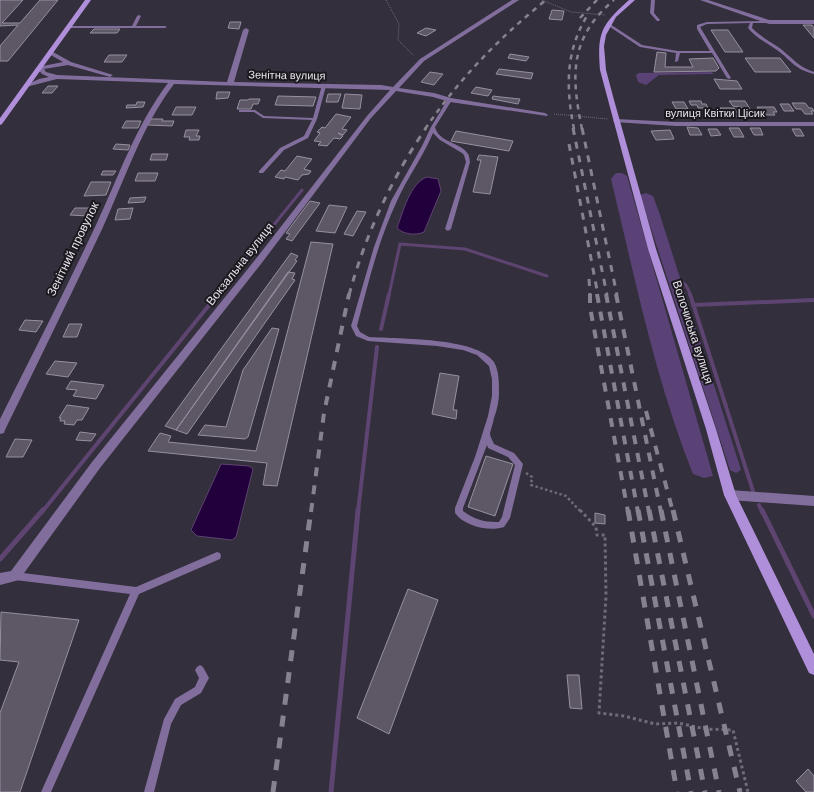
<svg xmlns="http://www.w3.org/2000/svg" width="814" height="792" viewBox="0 0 814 792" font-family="Helvetica,sans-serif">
	<rect width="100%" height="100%" fill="#342f3c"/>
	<!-- green -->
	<path fill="#5a4277" d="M711 72 714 74 659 75 646 85 638 82 636 75 639 73Z
		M616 173H622L627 176 713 476 704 478 693 474C655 379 635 278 611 179Z
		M646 193 653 196 660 215 741 470 736 473 730 470 640 195Z"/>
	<!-- water -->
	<path fill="#22003c" stroke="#5d4471" d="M427 177 438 179 441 191 424 232C415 236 403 234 397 228 403 212 410 183 427 177Z
		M221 464 249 466 253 469 236 537 232 540 197 536 191 530Z"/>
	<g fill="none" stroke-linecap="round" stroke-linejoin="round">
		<!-- stream-far2 -->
		<path stroke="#5d4471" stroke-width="3" d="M672 279C684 281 687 284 690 295
			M217 295 302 190
			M389 295 400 244 465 249 547 276"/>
		<!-- stream-far1 -->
		<path stroke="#5d4471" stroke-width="4" d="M690 294 753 491
			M693 305 814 300
			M381 329 389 294
			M759 505 762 512
			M42 512 218 294
			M358 512 377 347"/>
		<!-- stream -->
		<path stroke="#5d4471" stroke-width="5" d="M762 510 814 616
			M0 559 43 510
			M331 792 358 510"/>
	</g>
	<!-- building -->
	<path fill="#5d5766" stroke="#9690a0" d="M0 0H23L2 23H20L40 0H58L8 61H0V46L18 25 0 26Z
		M552 10 564 11 562 20 549 19Z
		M230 22H241L239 29 228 28Z
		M803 25H812L814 28V38Z
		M426 28 436 30 426 36 417 33Z
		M94 29H120L117 33H90Z
		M711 30H728L743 52H725Z
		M657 52 666 53 665 67H693L689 59 713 58 719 68 716 71 654 72Z
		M510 54 529 57 526 61 508 58Z
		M109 55H127L122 62H104Z
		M745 58H780L791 72H755Z
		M499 69 533 73 531 79 496 74Z
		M430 72 443 74 434 85 421 82Z
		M714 79 737 81 742 89H720Z
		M48 86H58L52 93H42Z
		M476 87 492 90 488 96 471 93Z
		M217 92H230L228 98 216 99Z
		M328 94H341L338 102H326Z
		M345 94 362 95 360 109 342 108Z
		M278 96 316 97 313 106 275 105Z
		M493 96 501 97 520 99 518 104 492 99Z
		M249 99H260L258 104H253L251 109H237L240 100H248Z
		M689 101H701L702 104H706L708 108H698L697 105H691Z
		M729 101H745L750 109 733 106Z
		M137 102H145L143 107 126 108 127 105H136Z
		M672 102H684L688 109H676Z
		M792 103H805L809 108H812L814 111H811L813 114H805L801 109H796Z
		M780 104H789L794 111H784Z
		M176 107H196L192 115H172Z
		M757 107H774L777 112H773L775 115H762Z
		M720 108H734L740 117 724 114Z
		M336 114 351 117 342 129 347 130 343 135 338 133 343 136 340 139 334 138 327 146 318 145 321 142 314 141 320 133 317 132 322 127 325 128Z
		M151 119H163L162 121H174L172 126 148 125Z
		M126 121H141L138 128H122Z
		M687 127 698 128 702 135H690Z
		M729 128H739L744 137H734Z
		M750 128H760L763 135H754Z
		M708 129H717L721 135 711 136Z
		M792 129H800L804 136H796Z
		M186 130H199L196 136H200L199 140H189L190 137H184Z
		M670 130 674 139 656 140 651 131Z
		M456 131 513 141 509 151 451 141Z
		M116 144 130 145 128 150 113 149Z
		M152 154H168L166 160H150Z
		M479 155 498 157 490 194 473 192 481 160H477Z
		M297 156 312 159 304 169 311 171 309 174 302 175 298 180 285 177 284 179 275 177 281 170 285 171Z
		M103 171H116L113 175H101Z
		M138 173H158L155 181H135Z
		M91 182H111L106 195 84 196Z
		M146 197 144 202 128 203 130 198Z
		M310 201 320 203 292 241 286 239 290 234 286 233Z
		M329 205 347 207 335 233 316 231Z
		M75 208H92L88 216 70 215Z
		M133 208 130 219 115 220 118 209Z
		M357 211 366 212 353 236 344 234Z
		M311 242 333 244 277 486 263 485 267 463 148 451 160 433 171 436 168 442 256 451Z
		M291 253 298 256 295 260 297 261 176 430 165 426Z
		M288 272 295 273 292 279 295 280 187 434 176 430Z
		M25 320 43 321 36 332 19 330Z
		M69 324H82L77 337H63Z
		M272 328 279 329 248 437 245 439 198 435 205 425 226 427 243 370Z
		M55 361 77 363 68 377 46 374Z
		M440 373 459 376 453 410H457L456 419 432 414Z
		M71 381 104 385 96 399 73 396 77 390 66 389Z
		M67 405 89 408 82 420H77L74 425 64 424 65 421H60L61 418H59Z
		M80 432 96 434 91 441 76 440Z
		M15 439 32 440 23 457H6Z
		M486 456 513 464 495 516 468 507Z
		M595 513 605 515V524L595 523Z
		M408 589 438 600 389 734 357 718Z
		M1 612 79 620 20 792H0V713L19 662 0 660Z
		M567 675H579L582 709 570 708Z
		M808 769 814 776V792H806L796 781Z"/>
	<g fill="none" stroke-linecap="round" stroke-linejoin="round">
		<!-- path-far2 -->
		<path stroke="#706c78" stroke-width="1" stroke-dasharray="1 1" stroke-linecap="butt" d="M386 0 399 24 398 40 414 56
			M542 0 571 12 605 15
			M554 114 608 119"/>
		<!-- path-far1 -->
		<path stroke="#706c78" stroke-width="2.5" stroke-dasharray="2.5 2.5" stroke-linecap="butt" d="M526 473 532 477 531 485 566 496 581 512"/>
		<!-- path -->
		<path stroke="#706c78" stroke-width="3" stroke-dasharray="3 3" stroke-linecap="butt" d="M580 510 596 527 597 535H605L606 596 599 713 624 716 655 724 678 723 706 729 733 730 748 792"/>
		<!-- lane -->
		<path fill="#826e9d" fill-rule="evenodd" d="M651 0H655L654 13 660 20 659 21H657L650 13Z
			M139 15 141 16 136 26H165L167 27 165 28H69L67 27 69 26H132L137 16Z
			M769 21H770V23H753L752 28C761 37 771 42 781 49 793 59 799 67 814 72V74C794 69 792 61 777 50 767 43 756 38 748 28L750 23 707 24 700 27 731 78 729 79 727 78 712 53H680L678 61 675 62 676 53 640 47 607 25 610 24 642 45 678 51H710L697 29V25L707 22Z
			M322 85 326 86 317 119 308 138 284 150 263 173H259V171L280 148 304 136 312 120 263 118 254 112H239V110H255L264 116 313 118Z
			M448 99 452 100 435 127C439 143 461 142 468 154 469 155 470 161 470 162L451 229 448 231 445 229 466 162 464 155 462 153 440 140 433 133C423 157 407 178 397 201 378 241 368 284 357 326L360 332 369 337C399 339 476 337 494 362 499 371 499 382 499 392 499 401 497 410 494 418 493 423 491 429 490 433 490 437 493 441 494 444L514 453 523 464 510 518 504 527C489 532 464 526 455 513V508L475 457 488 416 492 396V379L489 366 477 355 463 350 437 346 368 341 356 336 351 326 374 247 391 201 422 146 431 127ZM487 445 488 448 508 457 515 465 502 517 499 522H496C484 522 473 519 463 511V508Z
			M217 552 220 553 221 556 220 559 139 594 51 792H41L130 594 15 580 12 579 11 576 12 573 15 572 136 587Z
			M200 665 203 667 209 678 201 693 181 705 171 724 154 792H144L164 719 175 699 195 687 199 678 195 670 197 667Z"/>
		<!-- street -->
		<path fill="#826e9d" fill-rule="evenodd" d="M512 0H519L424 61 399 88 434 93 451 98 545 113 548 115 547 116 450 102 433 97 396 91 371 118 261 264 100 468 19 580 0 585V573L11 571 92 462 255 260 367 116 390 90 174 84C142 126 125 179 103 227 71 295 38 362 5 430L4 433 0 434V419C32 355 65 291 96 225 118 178 136 125 168 83L57 79 26 87V85L39 79 49 77 42 74 37 68 38 67 63 62 49 54V52H53L71 62 113 75 110 77 68 65 44 69 46 72 57 75 227 82 243 30 246 28 249 30 234 82 381 85 393 87 420 59Z
			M700 0H708L769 20H814V24H769Z
			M616 119 676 122H814V126H676L614 122 613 121Z
			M730 490 814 496V506L730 500 726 498 724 495 726 492Z"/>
		<!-- secondary -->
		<path fill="#b08fda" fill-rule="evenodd" d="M85 0H91L2 124 0 125V118Z
			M629 0H635L616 17 606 35 604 46 606 70 614 100 656 249 716 429 736 495 814 654V675L809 673 724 495 706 429 648 249 600 70C597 33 601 25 629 0Z"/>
		<!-- rail-far3 -->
		<path stroke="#87838e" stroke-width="2.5" stroke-dasharray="5 5" stroke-linecap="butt" d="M580 18 597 0
			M425 129C459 79 499 38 546 0
			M574 129C566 89 565 52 587 16
			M582 129C571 76 569 38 614 0"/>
		<!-- rail-far2 -->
		<path stroke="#87838e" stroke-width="3" stroke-dasharray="7 7" stroke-linecap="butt" d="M573 128 607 295
			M582 128 617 295
			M569 144 598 295
			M589 279 590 295
			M349 295C365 236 391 179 426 128"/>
		<!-- rail-far1 -->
		<path stroke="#87838e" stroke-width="4" stroke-dasharray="9 9" stroke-linecap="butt" d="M590 294V307L628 512
			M597 294 638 512
			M606 294 649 512
			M616 294 661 512
			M646 411 673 512
			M311 512 324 413 349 294"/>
		<!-- rail -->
		<path stroke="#87838e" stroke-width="5" stroke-dasharray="11 11" stroke-linecap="butt" d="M628 510 677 792
			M638 510 691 792
			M649 510 705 792
			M661 510 719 792
			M673 510 740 792
			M273 792 311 510"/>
	</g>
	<g text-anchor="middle" stroke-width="4" stroke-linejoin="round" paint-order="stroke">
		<!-- far-street labels -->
		<g font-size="11" fill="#e7e4ed" stroke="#1b181e">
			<text transform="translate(287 75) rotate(1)" y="4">Зенітна вулиця</text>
			<text x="715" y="117">вулиця Квітки Цісик</text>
		</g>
		<!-- street labels -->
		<g font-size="12" fill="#e7e4ed" stroke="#1b181e">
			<text transform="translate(73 249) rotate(-64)" y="4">Зенітний провулок</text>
			<text transform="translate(240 264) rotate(-52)" y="4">Вокзальна вулиця</text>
			<text transform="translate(693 332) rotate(72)" y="4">Волочиська вулиця</text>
		</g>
	</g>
</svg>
